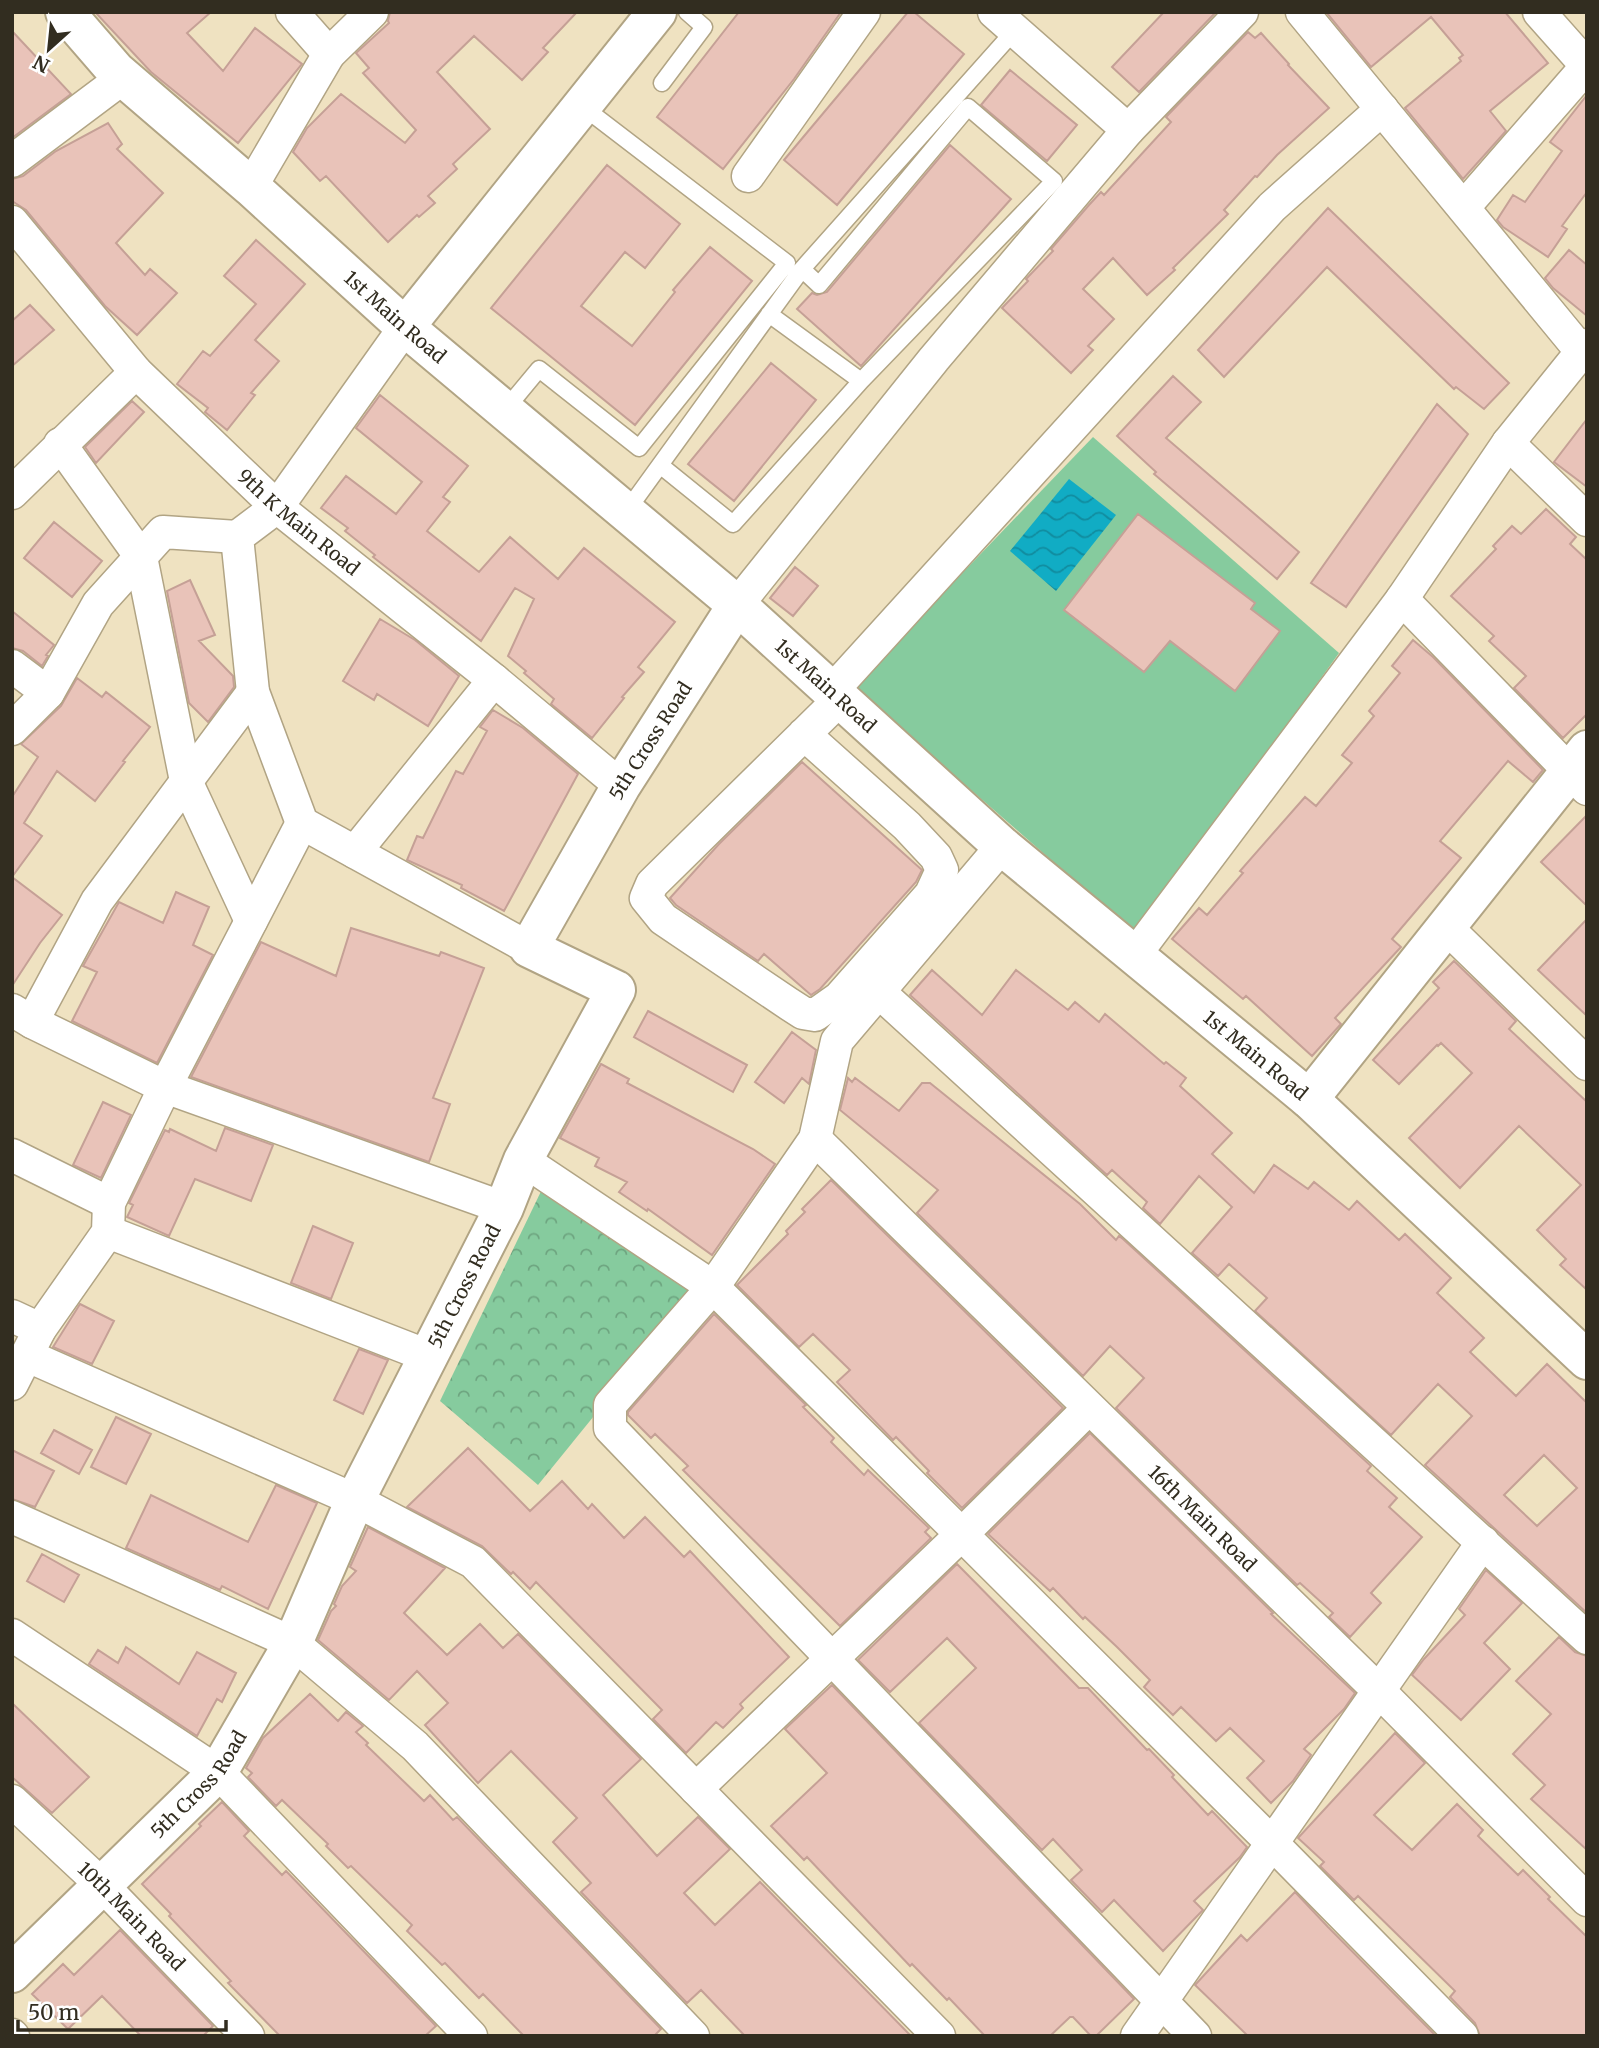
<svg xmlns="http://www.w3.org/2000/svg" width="1599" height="2048" viewBox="0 0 1599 2048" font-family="Merriweather,serif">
	<defs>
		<pattern id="park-crowns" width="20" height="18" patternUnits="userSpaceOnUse" patternTransform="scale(1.75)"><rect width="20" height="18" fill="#86cb9e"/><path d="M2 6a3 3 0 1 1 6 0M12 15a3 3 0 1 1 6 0" fill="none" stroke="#6ea580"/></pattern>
		<pattern id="water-waves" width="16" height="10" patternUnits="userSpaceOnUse" patternTransform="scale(1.75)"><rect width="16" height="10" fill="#11acc4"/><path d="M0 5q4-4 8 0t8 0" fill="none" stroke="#118c9f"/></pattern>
	</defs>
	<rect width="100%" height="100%" fill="#efe2c1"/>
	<!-- park -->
	<path fill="url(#park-crowns)" d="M546 1181 696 1290 538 1485 440 1401Z"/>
	<!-- pitch -->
	<path fill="#86cb9e" d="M1093 437 1339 653 1137 935 853 687Z"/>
	<!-- water -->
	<path fill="url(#water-waves)" d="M1069 479 1116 515 1056 591 1010 551Z"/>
	<!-- building -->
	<path fill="#e9c3b9" stroke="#c5a096" stroke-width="2" fill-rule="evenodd" d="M95 12H211L187 33 223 71 255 28 302 64 238 143 151 72Z
		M390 12H577L543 48 548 52 522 80 474 36 437 72 490 129 453 164 457 169 428 196 435 203 419 217 417 215 388 242 326 176 320 181 293 152 307 128 341 94 405 143 416 130 363 73 369 68 356 53 389 23 388 21Z
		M739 12H841L794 79 723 169 657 117Z
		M908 12H914L964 54 837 205 784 160Z
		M1164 12H1216L1139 92 1112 67Z
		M1326 12H1505L1548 63 1490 111 1506 131 1463 179 1405 108 1461 61 1459 58 1463 55 1431 17 1371 67Z
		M12 31 71 94 12 138Z
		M1248 32 1255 38 1261 33 1289 64 1288 65 1329 108 1277 155 1257 177 1255 176 1224 210 1228 214 1173 268 1175 270 1147 295 1113 258 1083 289 1114 319 1088 346 1093 350 1071 373 1002 308 1028 281 1026 279 1053 251 1051 249 1089 205 1101 192 1104 195 1171 122 1166 117Z
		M1010 70 1077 125 1047 161 981 105Z
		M1587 95V192L1562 226 1567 229 1548 257 1503 227 1497 220 1513 195 1525 202 1562 151 1550 142Z
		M108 123 122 144 117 149 163 193 116 243 145 275 150 269 177 293 137 335 105 306 26 210 12 201V179L23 176 56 151Z
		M950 145 1011 199 861 366 797 309 812 293 817 295 827 292Z
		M607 165 680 224 645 268 625 252 581 306 632 346 675 292 673 290 710 247 752 281 635 425 491 308Z
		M1328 208 1509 383 1484 409 1456 387 1454 389 1327 267 1224 377 1198 350Z
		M256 240 305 284 255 340 279 361 251 393 255 395 227 430 205 412 208 408 177 384 203 351 210 356 256 304 224 276Z
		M1569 250 1587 265V316L1553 288 1545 278Z
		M30 305 54 330 12 366V321Z
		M771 363 816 400 734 501 688 464Z
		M1173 376 1201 402 1166 438 1299 552 1277 579 1154 474 1156 472 1117 436Z
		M380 395 468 466 443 497 450 502 427 531 479 572 510 537 558 579 584 548 675 622 638 667 644 672 622 697 624 698 592 738 551 704 554 699 524 673 526 671 508 656 534 599 515 588 481 641 373 557 375 555 345 531 348 528 321 508 346 476 396 514 422 482 356 428Z
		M132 401 144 412 96 463 85 447Z
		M1437 404 1468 434 1346 607 1311 583Z
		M1587 419V487L1554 462Z
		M1546 509 1576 537 1570 544 1587 560V714L1563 738 1514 688 1526 676 1489 641 1494 636 1451 596 1496 549 1493 546 1512 526 1521 534Z
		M1138 514 1255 603 1251 609 1280 631 1235 691 1170 641 1144 672 1064 610Z
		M54 522 102 561 72 597 24 558Z
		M795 567 818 586 793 616 770 598Z
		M190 580 215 635 199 641 233 676 234 687 208 722 189 703 167 591Z
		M12 611 54 645 46 655 48 656 42 666 23 651 12 648Z
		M380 619 415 640 459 676 428 726 377 694 374 700 343 681Z
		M1413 640 1433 657 1543 770 1533 782 1508 761 1440 841 1461 858 1392 939 1401 947 1335 1018 1341 1024 1312 1056 1246 996 1243 999 1172 939 1199 908 1207 915 1243 873 1240 871 1305 797 1316 806 1352 763 1342 755 1374 716 1369 711 1400 673 1392 666Z
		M77 678 102 697 106 692 150 727 123 761 125 762 95 801 57 771 24 823 42 836 12 877 62 915 40 943 12 986V797L38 757 21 744 61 706Z
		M493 710 523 728 578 774 504 911 461 888 462 885 407 860 417 836 423 838 456 771 463 774 487 731 480 727Z
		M802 762 922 870 916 882 820 989 811 995 764 954 758 961 676 905 670 898 719 844Z
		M1587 815V906L1541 862Z
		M176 892 209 907 193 945 213 955 157 1063 72 1021 97 972 83 966 119 902 163 923Z
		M1587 919V1016L1538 970Z
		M351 928 439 956 441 952 484 968 433 1098 450 1104 429 1162 191 1077 261 942 336 976Z
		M1454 961 1516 1021 1509 1029 1587 1102V1290L1560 1265 1566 1259 1537 1230 1581 1185 1519 1126 1460 1188 1409 1138 1472 1073 1441 1043 1438 1046 1437 1045 1399 1084 1373 1060 1439 988 1433 982Z
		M932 970 982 1015 1016 970 1068 1010 1075 1002 1099 1022 1105 1014 1164 1064 1166 1062 1186 1078 1180 1086 1232 1133 1212 1154 1254 1193 1274 1165 1308 1189 1314 1182 1349 1210 1357 1201 1399 1240 1405 1234 1451 1278 1437 1293 1484 1338 1470 1352 1516 1396 1547 1364 1587 1403V1613L1425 1465 1472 1416 1438 1384 1391 1435 1255 1311 1267 1298 1229 1264 1218 1276 1192 1253 1232 1207 1199 1176 1160 1224 1143 1208 1147 1202 1112 1170 1107 1175 910 995ZM1544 1455 1577 1488 1537 1526 1504 1495Z
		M648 1011 747 1065 733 1092 634 1037Z
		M792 1032 816 1050 809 1084 802 1078 784 1103 755 1082Z
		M601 1064 629 1079 627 1083 753 1149 775 1164 712 1255 648 1209 647 1211 619 1192 627 1182 595 1166 599 1158 560 1138Z
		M848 1078 852 1082 855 1078 899 1111 922 1083H930L1080 1204 1116 1240 1119 1236 1123 1239 1371 1466 1367 1471 1397 1498 1389 1507 1422 1537 1371 1593 1381 1603 1350 1637 1329 1617 1333 1613 1300 1583 1297 1585 1116 1408 1144 1378 1110 1346 1083 1376 917 1213 938 1190 840 1110Z
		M103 1102 131 1115 101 1178 73 1165Z
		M225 1128 273 1145 251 1201 195 1179 169 1236 127 1217 133 1205 129 1203 165 1130 169 1132 170 1129 216 1151Z
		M831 1180 1063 1408 962 1508 927 1473 929 1471 896 1437 893 1440 837 1382 850 1370 813 1334 799 1347 737 1285 788 1234 786 1231 805 1212 802 1209Z
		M313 1226 353 1243 331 1299 291 1283Z
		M80 1304 114 1321 92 1364 53 1347Z
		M714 1314 806 1405 803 1407 834 1438 831 1442 864 1475 868 1470 929 1528 925 1532 931 1538 840 1626 683 1470 688 1466 655 1434 651 1438 628 1415V1412Z
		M359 1349 388 1360 363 1414 334 1400Z
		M116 1417 151 1434 126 1484 91 1467Z
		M54 1430 92 1450 79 1474 41 1453Z
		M1090 1433 1273 1613 1271 1614 1355 1693 1344 1709 1304 1749 1311 1755 1293 1781 1271 1803 1247 1778 1264 1761 1230 1728 1216 1741 1181 1707 1173 1715 1144 1687 1150 1680 1117 1647 1085 1617 1083 1619 1053 1588 1050 1591 988 1534Z
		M468 1448 530 1511 562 1481 588 1509 592 1504 624 1538 645 1517 684 1557 690 1551 789 1657 740 1704 743 1708 723 1728 716 1722 686 1753 653 1719 662 1710 536 1582 530 1589 513 1572 511 1574 482 1546 407 1507Z
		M12 1450 54 1471 35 1507 12 1499Z
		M276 1485 317 1503 268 1609 222 1586 220 1590 126 1548 151 1495 248 1542Z
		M368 1527 445 1568 404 1613 442 1650 447 1655 480 1624 503 1648 518 1634 641 1759 603 1795 657 1856 698 1817 730 1849 684 1893 715 1925 760 1882 911 2036H745L701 1990 687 2003 581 1892 591 1883 553 1842 577 1818 511 1751 478 1783 425 1725 448 1703 417 1671 389 1700 318 1640 331 1611 336 1606 334 1604 342 1586 356 1571 350 1567Z
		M42 1554 79 1575 64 1602 27 1581Z
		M957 1564 1079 1688H1088L1147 1750 1149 1749 1174 1775 1172 1777 1208 1815 1212 1811 1247 1847 1240 1857 1194 1901 1203 1910 1163 1951 1114 1900 1102 1912 1071 1880 1082 1870 1053 1839 1042 1850 919 1723 976 1668 947 1638 890 1692 858 1660Z
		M1486 1570 1522 1603 1484 1643 1510 1669 1461 1720 1412 1675 1424 1659 1465 1615 1459 1609Z
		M1559 1637 1575 1652 1587 1656V1850L1531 1799 1545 1785 1513 1754 1551 1714 1516 1681Z
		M126 1647 179 1684 197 1652 236 1673 222 1702 217 1699 197 1736 89 1664 98 1650 118 1663Z
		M832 1685 1134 1999 1096 2036H1091L1073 2017H1070L1050 2036H985L949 1998 947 2000 912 1964 910 1966 807 1857 804 1860 771 1826 827 1773 785 1729Z
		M310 1694 338 1721 346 1712 363 1726 356 1732 368 1743 366 1745 424 1801 430 1795 453 1820 457 1817 661 2029 654 2036H524L483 1994 479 1998 445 1963 442 1965 407 1931 412 1925 351 1866 348 1868 326 1846 328 1844 282 1800 276 1806 248 1777 252 1773 246 1768 263 1738Z
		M12 1703 89 1777 52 1813 12 1777Z
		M1395 1733 1425 1763 1374 1815 1412 1850 1457 1804 1483 1830 1478 1836 1518 1875 1523 1870 1550 1897 1548 1899 1587 1937V2036H1480L1475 2023 1450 1997 1455 1991 1358 1896 1354 1900 1320 1866 1324 1862 1298 1838Z
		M222 1802 249 1831 244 1836 282 1875 286 1871 436 2026 425 2036H280L228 1983 231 1981 169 1916 171 1914 142 1884 201 1826 199 1824Z
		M1295 1892 1328 1927 1436 2036H1248L1195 1985 1241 1935 1247 1941Z
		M120 1930 213 2026 203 2036H141L102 1996 68 2029 32 1994 63 1964 74 1975Z"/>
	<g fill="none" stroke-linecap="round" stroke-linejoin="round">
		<defs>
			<path id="service" d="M662 83 704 27 687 12
				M769 314 861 381
				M505 410 539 369 639 448 787 263 582 106
				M660 465 733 524 861 381 1054 181 968 107 819 285 802 269
				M626 512 802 269 1015 30"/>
			<g id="minor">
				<path d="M292 12 329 54"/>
				<path d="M994 12 1128 130"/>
				<path d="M1302 12 1581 351"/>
				<path d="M1539 12 1587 66"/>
				<path d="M12 161 124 77"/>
				<path d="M748 176 864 12"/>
				<path d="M251 187 329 54 372 12"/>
				<path d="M1464 207 1587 66"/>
				<path id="s1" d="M12 222 136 372 277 507 494 680 621 786"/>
				<path d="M405 327 277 507 237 537 253 692 302 823 529 948"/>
				<path d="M1508 443 1587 520"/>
				<path d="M60 444 141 557 186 781 251 921"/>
				<path d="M12 493 136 372"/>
				<path d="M1402 599 1587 789"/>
				<path d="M737 605 934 359 1128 130 1242 12"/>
				<path d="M12 666 48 693"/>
				<path d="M830 690 832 691 1272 207 1382 109"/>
				<path d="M12 729 48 693 98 604 163 532 237 537"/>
				<path d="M804 734 907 826 936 857 942 870 931 894 839 998 815 1015 803 1013 789 1004 663 919 646 898 652 884 840 699"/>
				<path d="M1002 846 837 1041 815 1139 713 1287 610 1405V1428L1195 2036"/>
				<path d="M355 852 494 680"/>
				<path d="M1446 927 1587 1064"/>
				<path d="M1134 956 1402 599 1508 443 1587 345"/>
				<path d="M879 992 1587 1638"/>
				<path d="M12 1010 32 1022 165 1087 504 1208"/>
				<path d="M32 1022 97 901 253 692"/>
				<path id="s2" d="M815 1139 1379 1691 1587 1900"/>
				<path d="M12 1155 109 1203"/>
				<path d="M523 1160 713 1287 1272 1843 1462 2036"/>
				<path d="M108 1232 428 1356"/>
				<path d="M12 1316 40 1329"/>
				<path d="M28 1356 355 1500 473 1562 939 2036"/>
				<path d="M12 1384 40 1329 108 1232 109 1203 165 1087 302 823"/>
				<path d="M12 1517 293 1643 415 1746 693 2036"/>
				<path d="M12 1635 218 1772 471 2036"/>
				<path d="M696 1789 962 1534 1089 1408"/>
				<path id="s3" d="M12 1801 102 1885 248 2036"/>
				<path d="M12 2035 13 2036"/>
				<path d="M1137 2036 1483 1542"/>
			</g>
			<g id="tertiary">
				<path id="s4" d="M65 12 116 71 251 187 405 327 737 605 1002 846 1309 1099 1587 1360"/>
				<path d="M405 327 657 12"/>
				<path d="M1309 1099 1587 750"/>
				<path id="s5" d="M12 1973 218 1772 293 1643 355 1500 504 1208 523 1160 616 990 529 948 621 786 737 605"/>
			</g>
		</defs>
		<!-- service casing -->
		<use href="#service" stroke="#b1a484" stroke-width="19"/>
		<!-- minor casing -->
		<use href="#minor" stroke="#b1a484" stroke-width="35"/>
		<!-- tertiary casing -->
		<use href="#tertiary" stroke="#b1a484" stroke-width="42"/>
		<!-- service -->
		<use href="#service" stroke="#fff" stroke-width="16"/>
		<!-- minor -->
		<use href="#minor" stroke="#fff" stroke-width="32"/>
		<!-- tertiary -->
		<use href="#tertiary" stroke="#fff" stroke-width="38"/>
	</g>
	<g text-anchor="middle" stroke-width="5" stroke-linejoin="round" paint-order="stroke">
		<!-- street labels -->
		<g font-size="19" fill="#322d20" stroke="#fff">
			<text dy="7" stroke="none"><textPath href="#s4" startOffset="450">1st Main Road</textPath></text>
			<text dy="7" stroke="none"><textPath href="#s1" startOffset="416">9th K Main Road</textPath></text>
			<text dy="7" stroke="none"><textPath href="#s4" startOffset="1017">1st Main Road</textPath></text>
			<text dy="7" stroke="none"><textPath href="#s5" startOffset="1503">5th Cross Road</textPath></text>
			<text dy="7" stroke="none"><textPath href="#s4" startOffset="1584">1st Main Road</textPath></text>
			<text dy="7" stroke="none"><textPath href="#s5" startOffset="833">5th Cross Road</textPath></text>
			<text dy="7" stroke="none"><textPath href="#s2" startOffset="542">16th Main Road</textPath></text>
			<text dy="7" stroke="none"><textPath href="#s5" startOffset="266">5th Cross Road</textPath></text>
			<text dy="7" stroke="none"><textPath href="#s3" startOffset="166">10th Main Road</textPath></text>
		</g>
	</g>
	<!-- border -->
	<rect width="1599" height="2048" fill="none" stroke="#322d20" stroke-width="28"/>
	<!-- north arrow -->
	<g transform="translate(49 49) rotate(207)" stroke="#ffffff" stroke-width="5" paint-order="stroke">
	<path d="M0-5L12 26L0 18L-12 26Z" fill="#322d20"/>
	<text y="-10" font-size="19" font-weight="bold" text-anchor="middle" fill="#322d20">N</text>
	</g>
	<!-- scale -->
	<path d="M18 2020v10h208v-10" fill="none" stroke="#322d20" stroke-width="3.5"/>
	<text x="28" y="2020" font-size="21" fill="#322d20" stroke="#ffffff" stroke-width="5" paint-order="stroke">50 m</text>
</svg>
